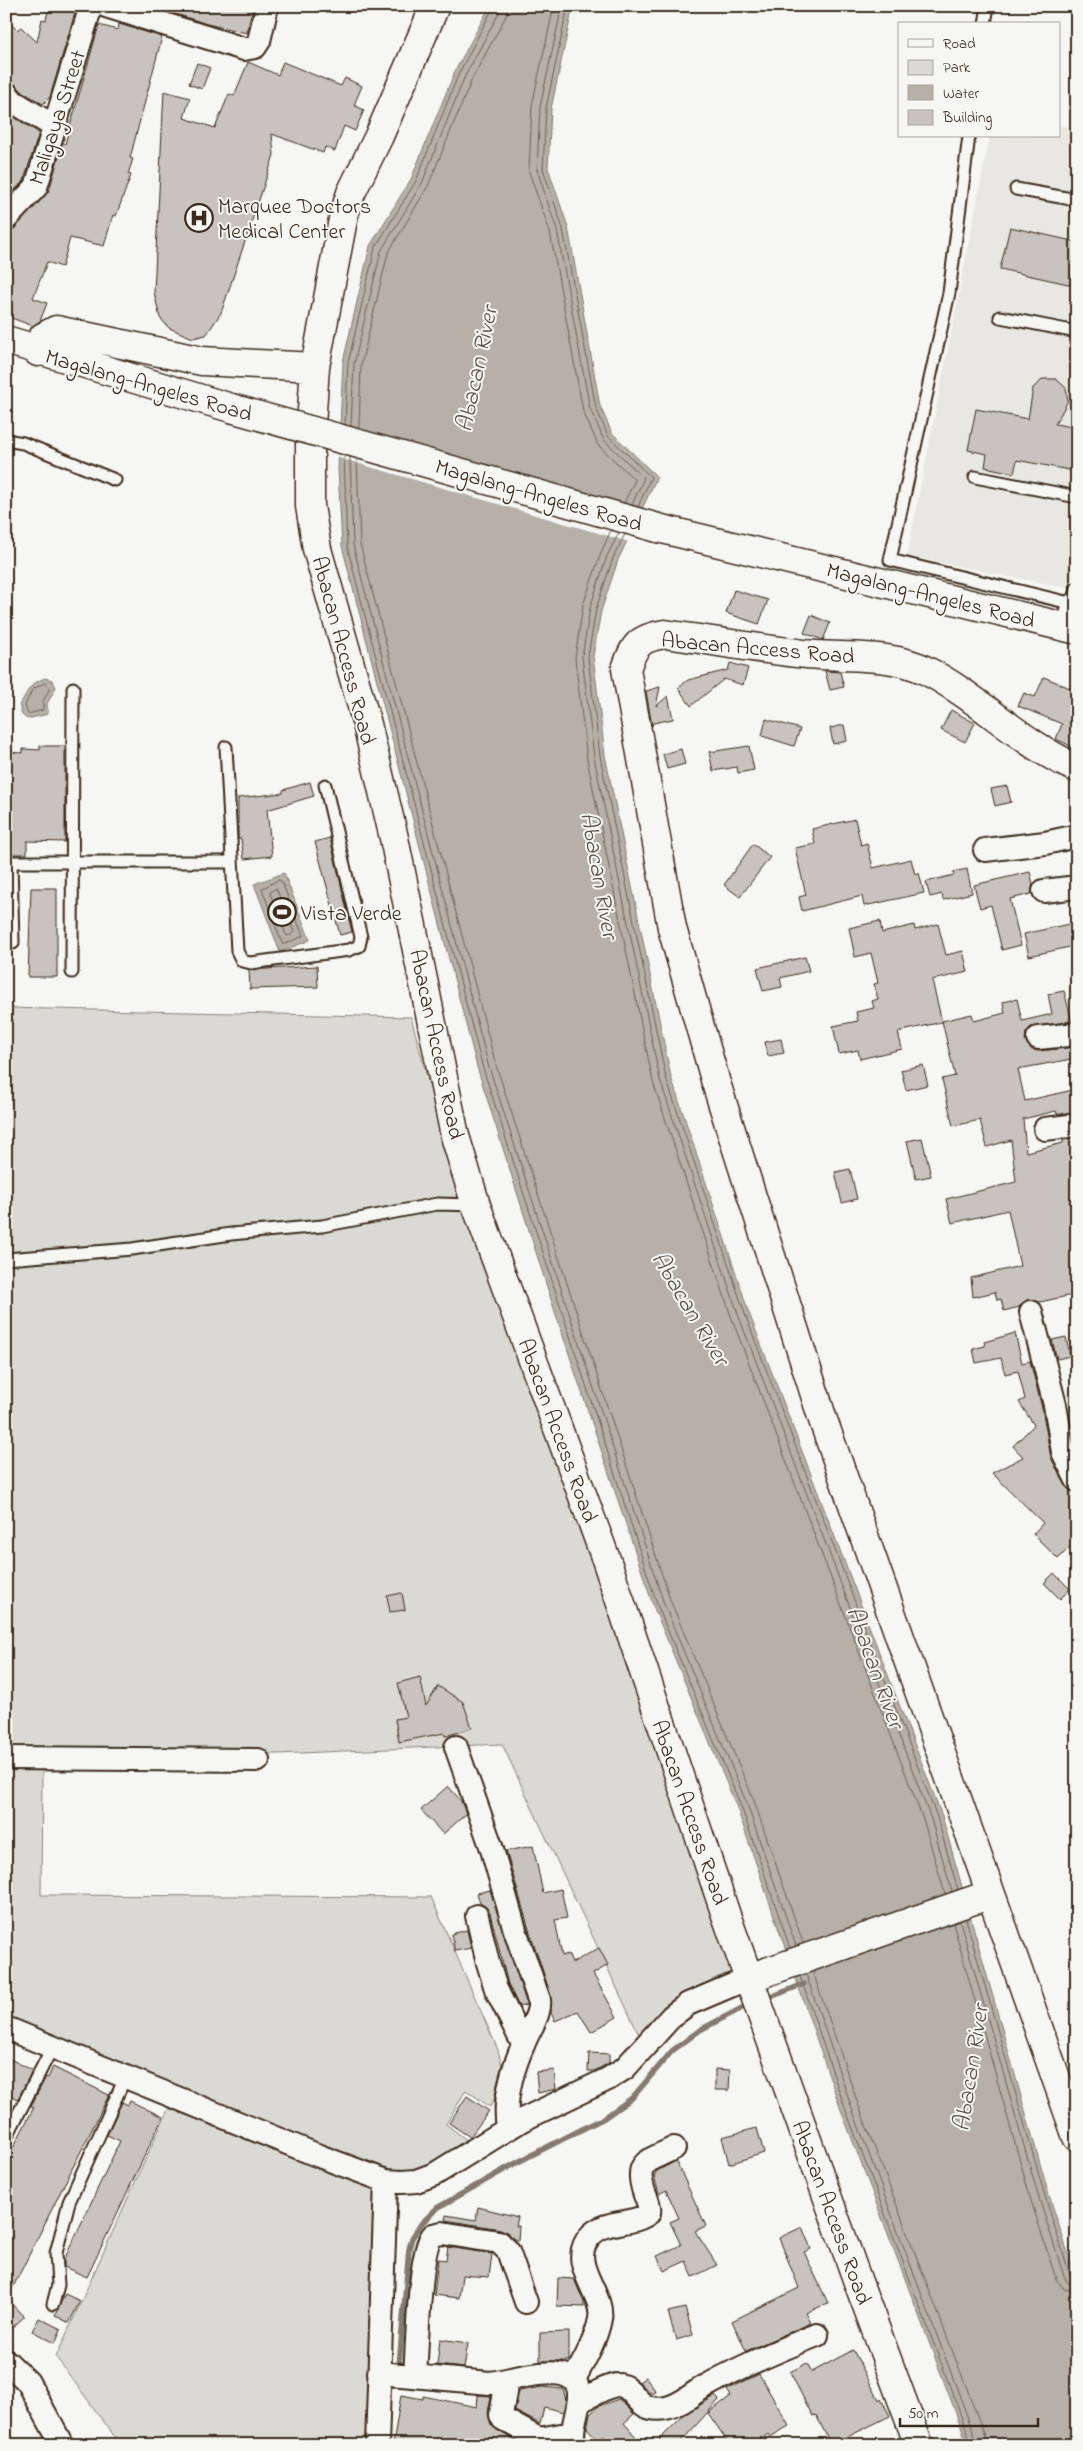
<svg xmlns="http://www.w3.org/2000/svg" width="1083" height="2451" viewBox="0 0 1083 2451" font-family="'Indie Flower',sans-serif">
	<rect width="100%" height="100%" fill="#f6f6f2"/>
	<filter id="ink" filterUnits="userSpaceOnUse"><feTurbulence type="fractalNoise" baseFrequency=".02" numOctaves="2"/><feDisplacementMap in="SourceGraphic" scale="10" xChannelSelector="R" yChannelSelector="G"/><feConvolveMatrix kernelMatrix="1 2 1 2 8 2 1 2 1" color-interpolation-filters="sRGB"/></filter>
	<g filter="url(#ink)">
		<!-- built -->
		<path fill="#e8e7e2" d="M1059 125 1077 129V590L907 556 990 136H1059Z"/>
		<!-- green -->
		<path fill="#dad9d3" stroke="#8a8278" d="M6 1008 411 1017 443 1137 736 1973 660 2016 639 2035 502 1744 277 1754 6 1751Z
			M42 1763 41 1895 431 1897 498 2050 505 2079 490 2107 466 2090 446 2124 468 2141 432 2169 402 2177 6 2021V1764Z
			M170 2105 374 2183 365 2445H121L56 2357Z"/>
		<!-- water -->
		<path fill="#b6b0a9" stroke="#857a71" d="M490 6H573L551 109 548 168 568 227 600 406 612 433 657 477 618 560 601 611 593 656 605 755 671 1077 749 1313 942 1816 1048 2192 1077 2281V2445H968L841 2110 737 1808 654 1608 557 1318 477 1067 342 546 338 469 343 362 370 246 411 179 455 71Z
			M45 678 52 680 56 687 47 704 48 714 27 719 22 715 19 705C30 690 27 685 45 678Z
			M284 873 310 940 280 952 254 884Z"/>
		<!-- pier -->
		<path fill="#f6f6f2" d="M338 424 643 513 629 542 336 457Z"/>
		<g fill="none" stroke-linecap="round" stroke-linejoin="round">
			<!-- shore -->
			<path stroke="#6c6056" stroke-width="1" d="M554 6 532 105 529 172 550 232 583 411 598 445 635 480 624 503
				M562 6 540 107 537 170 557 230 590 409 604 440 644 478 632 505
				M568 6 546 108 543 169 563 229 596 408 608 436 651 477 638 507
				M345 425 348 363 375 248 416 181 459 73 494 6
				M351 426 354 364 381 251 422 183 465 76 499 13 500 6
				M359 428 361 365 388 253 428 186 472 79 506 16 508 6
				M344 455 347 546 482 1065 658 1607 741 1806 790 1948
				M350 457 353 545 488 1064 664 1604 747 1804 796 1946
				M357 459 360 544 495 1062 671 1602 754 1801 803 1943
				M611 530 601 553 583 605 575 658 587 759 653 1082 732 1319 924 1822 945 1894
				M619 533 607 556 590 608 582 657 594 757 660 1080 739 1317 931 1819 952 1892
				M625 534 613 558 596 609 588 657 600 756 666 1078 745 1314 937 1817 958 1890
				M45 683 50 688 43 702V710L28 714 25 706 32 690Z
				M279 880 282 882 303 936 285 944 282 943 262 889Z
				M276 888 294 932 289 936 286 935 270 893Z
				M966 1919 1044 2193 1070 2275 1077 2279
				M960 1921 1038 2195 1064 2276 1068 2283 1077 2285
				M953 1923 1030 2197 1056 2279 1064 2289 1077 2292
				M813 1972 858 2104 985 2436 986 2445
				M806 1974 851 2106 978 2445
				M800 1976 845 2108 972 2445"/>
			<!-- stream -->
			<path stroke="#857a71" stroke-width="5.5" d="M773 1996 804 1984
				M399 2366 409 2249 412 2238 421 2224 437 2208 516 2163 604 2118 632 2098 672 2051 700 2030 742 2008"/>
		</g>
		<!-- building -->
		<path fill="#c8c3be" stroke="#3b2a1e" d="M49 6H77L50 97 43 104 23 92 11 81 6 80V19L17 30 21 27 37 42 42 19 46 20Z
			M151 6H253L247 33 207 24Z
			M119 24 162 37 130 158 133 159 128 174 131 175 116 216 113 215 104 246 70 238 62 267 47 262 33 298 47 303 40 321 33 326 6 316V243L12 230 49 191 63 142 65 144 99 25 118 30Z
			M248 62 278 75 283 62 341 86 345 78 362 86 354 105 364 110 355 131 344 126 335 151 325 147 323 153 272 134 274 155 221 313 206 335 193 338 169 328 160 318 154 292 164 91 190 98 184 118 215 128 229 94 234 96Z
			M197 63 210 68 202 89 189 84Z
			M6 112 39 133 24 180 6 200Z
			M1010 227 1077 242V286L1000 269Z
			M1043 379H1056L1066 388 1068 401 1055 424 1077 428V455L1074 471 1017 460 1014 473 985 467 987 454 968 450 976 409 1028 419 1033 388Z
			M734 590 768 600 759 624 726 613Z
			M811 615 830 623 823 640 804 633Z
			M730 663 748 668 743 685 724 679 691 706 678 688 688 680 728 670Z
			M825 671 840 672 844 687 830 690Z
			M1044 677 1077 691V749L1056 739 1062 724 1018 706 1024 693 1035 697Z
			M660 687 656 706 668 696 673 719 653 723 652 726 646 691Z
			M951 710 975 723 965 742 941 730Z
			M766 719 800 729 794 746 762 736Z
			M844 725 847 741 833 744 830 728Z
			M40 746H65V842L27 841V854H6V752L23 753V749L40 750Z
			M749 746 754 770 738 773 737 767 713 771 709 752Z
			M681 749 685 764 667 769 663 754Z
			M310 782 314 796 267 810 272 856 244 859 241 839H238V798L283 793V790Z
			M1007 786 1011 802 995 806 991 789Z
			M855 819 861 845 867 843 873 868 911 859 915 874 919 873 924 893 864 906 862 896 802 911 799 897 806 895 795 848 815 844 812 829Z
			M330 838 352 932 340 935 315 842Z
			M753 844 770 857 740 897 724 885Z
			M967 869 972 893 943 900 942 894 930 897 926 882 954 875 953 872Z
			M1030 872 1033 884 1031 894 1010 899 1021 945 1002 950 991 905 980 908 974 885Z
			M31 888H57V977H28Z
			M880 921 882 933 914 925 915 930 938 924 946 955 963 951 968 972 932 980 942 1022 898 1032 902 1049 860 1059 858 1050 839 1054 833 1026 858 1021 856 1012 874 1008 872 1001 878 999 874 984 878 983 871 953 855 957 849 928Z
			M1069 924 1074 946 1029 956 1024 934Z
			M805 957 809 971 780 978 782 987 763 991 757 968Z
			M317 966 318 987 250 989 249 970Z
			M1064 991 1072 1021 1031 1027 1026 1032 1025 1040 1032 1050 1039 1051 1077 1047V1058L1018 1069 1025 1101 1077 1089V1112L1057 1114 1056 1111 1023 1119 1026 1152 1063 1143V1140L1077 1138V1294L1040 1302 1028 1299 1019 1307 1004 1311 1001 1299 997 1300 995 1292 973 1297 971 1278 1020 1266 1008 1210 952 1223 946 1199 1016 1182 1011 1140 987 1147 980 1120 953 1126 942 1079 955 1076 942 1021 972 1014 974 1021 1005 1013 1003 1002 1017 999 1022 1021 1052 1014 1048 994Z
			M781 1039 784 1053 768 1056 765 1042Z
			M923 1065 928 1085 906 1090 901 1070Z
			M922 1138 931 1176 916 1179 907 1141Z
			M850 1169 857 1199 842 1203 835 1172Z
			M1015 1333 1022 1363 1030 1361 1042 1408 1051 1458 1066 1486 1070 1491 1077 1493V1540L1058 1559 1033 1534 1043 1523 992 1473 1023 1457 1013 1446 1034 1425 1019 1402 1025 1399 1018 1371 1005 1374 1001 1358 976 1363 973 1349 985 1346 984 1342Z
			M1066 1337 1070 1356 1057 1359 1052 1340Z
			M1054 1573 1070 1589 1060 1599 1044 1583Z
			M402 1593 405 1610 390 1612 387 1596Z
			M420 1677 426 1706 438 1686 463 1702 472 1728 445 1736 444 1733 399 1742 395 1719 406 1717 398 1683Z
			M448 1786 461 1801 466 1814 443 1834 421 1810Z
			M533 1846 543 1893 561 1889 567 1918 555 1920 562 1956 568 1954 572 1963 599 1948 608 1965 593 1974 617 2017 591 2032 578 2011 555 2021 551 2013V1996L528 1926 506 1851Z
			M490 1890 526 2002V2005L519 2007 508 1984 490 1913 486 1907 480 1903 477 1893Z
			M467 1930 471 1948 455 1951 451 1934Z
			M589 2053 609 2054V2063L594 2071H588Z
			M6 2057 32 2070 18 2099 6 2093Z
			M53 2067 109 2095 7 2299 24 2317 6 2333V2162L34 2107 31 2106 46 2077 48 2078Z
			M715 2069 730 2070 729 2090H715Z
			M554 2070 556 2089 538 2093 536 2072Z
			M467 2096 489 2111 470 2137 449 2123Z
			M130 2101 163 2117 87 2277 64 2267V2260L120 2141 107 2135 122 2102 128 2105Z
			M757 2128 764 2153 729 2164 722 2137Z
			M676 2161 706 2226 695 2231 717 2265 693 2277 686 2261 664 2271 657 2256 681 2245 670 2222 679 2218 666 2190 659 2194 654 2176 657 2171Z
			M478 2207 518 2217 516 2226H519L518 2241 501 2229 445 2220 446 2215 476 2220Z
			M802 2227 811 2249 804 2252 828 2303 806 2313 811 2323 746 2351 732 2321 799 2288 779 2238Z
			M448 2247 492 2254 489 2277 462 2275 459 2298 434 2295 438 2259 446 2260Z
			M558 2278 574 2279 584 2302V2307L557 2306Z
			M65 2294 80 2301 69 2323 55 2315Z
			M685 2308 693 2335 676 2340 668 2312Z
			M39 2318 61 2329 55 2343 32 2331Z
			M569 2332V2361H540V2333Z
			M440 2339 468 2343 464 2368 437 2365Z
			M853 2350 879 2400 881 2398 890 2416 831 2445 816 2415 813 2416 811 2413 790 2372 807 2363 812 2372Z
			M759 2374 789 2426 770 2437 768 2434 752 2445H730L708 2413 731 2396 727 2390Z
			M646 2377 656 2392 652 2394 639 2382Z
			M543 2387 563 2389 566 2400 563 2412 544 2407 540 2424 515 2411 519 2391Z
			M401 2395 423 2399V2396L477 2407 478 2395 491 2396 488 2413 491 2425 497 2430 522 2445H393Z
			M715 2396 719 2400 678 2445H654L684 2415Z
			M619 2399 634 2414 624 2423 643 2445H612L604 2436 599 2441 587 2428 590 2414 599 2406Z"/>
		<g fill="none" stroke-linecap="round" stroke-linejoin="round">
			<defs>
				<path id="lane" d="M985 24 988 6
					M969 136 949 293 890 560 1074 604 1077 588
					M1016 189 1077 200
					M1000 317 1077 332
					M6 440 23 443 115 480
					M975 477 1077 497
					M226 747 237 951 242 961 251 963 349 950 359 946 361 937 325 785
					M6 862H232
					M11 862 13 943
					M72 972 73 688
					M6 1259 132 1249 231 1234 322 1226 437 1204 476 1205
					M6 2138 52 2048
					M53 2304 58 2285 56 2253 69 2202 125 2078"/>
				<path id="street" d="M106 6 244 49 255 47 259 41 267 6
					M6 93 14 102 55 127
					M6 219 36 187 91 6
					M1068 627 1074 604H1077
					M985 850 1045 843 1077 836
					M1044 891 1077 887
					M1038 1038 1077 1034
					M1045 1129 1077 1125
					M1031 1312 1055 1405 1063 1452 1077 1480
					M456 1747 491 1846 515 1930 539 2000C541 2015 529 2029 524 2043 512 2070 503 2099 508 2128
					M6 1758 258 1760
					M477 1916 488 1963 496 1989 523 2044
					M6 2028 319 2156 386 2181 402 2182 416 2181 435 2174 522 2120 608 2079 625 2068 672 2016 688 2004 749 1978
					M6 2361 28 2382 62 2445
					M379 2373 490 2383C511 2381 579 2356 579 2395 579 2413 570 2426 574 2445
					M415 2376C417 2352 419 2248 433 2235L442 2233 499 2242 508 2251 526 2302
					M574 2379C584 2361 596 2340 600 2319 605 2293 565 2263 591 2235 606 2219 633 2226 649 2213 650 2207 648 2201 645 2195 633 2161 647 2162 674 2148
					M507 2381 501 2415 503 2419 539 2439 572 2433
					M579 2402C589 2397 606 2386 617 2385 637 2385 634 2414 666 2408 682 2405 692 2393 706 2386 742 2366 779 2350 817 2335
					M377 2445 386 2181"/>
				<path id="secondary" d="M435 6 379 136 351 193 344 214 315 367 310 440V506L317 549 367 724 394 838 455 1136 476 1205 607 1562 726 1915 858 2282 919 2445
					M6 340 231 408
					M38 352 43 337 56 330 202 361 315 367
					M658 528 1077 630
					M1077 768C1022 745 980 698 927 671 889 651 838 659 797 653 753 648 709 640 665 634 639 638 634 645 626 669L672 928 716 1083 823 1420 1077 2137
					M749 1978 991 1894"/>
			</defs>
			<!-- lane casing -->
			<use href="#lane" stroke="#3b2a1e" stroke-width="15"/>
			<!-- street casing -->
			<use href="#street" stroke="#3b2a1e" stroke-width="26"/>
			<!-- secondary casing -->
			<use href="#secondary" stroke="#3b2a1e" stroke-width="31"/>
			<!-- lane -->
			<use href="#lane" stroke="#f6f6f2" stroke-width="11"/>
			<!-- street -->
			<use href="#street" stroke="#f6f6f2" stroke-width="22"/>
			<!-- secondary -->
			<use href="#secondary" stroke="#f6f6f2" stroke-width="28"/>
			<defs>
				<path id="secondary-bridge" d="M231 408 658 528"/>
			</defs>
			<!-- secondary-bridge casing -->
			<use href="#secondary-bridge" stroke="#3b2a1e" stroke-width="31" stroke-linecap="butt"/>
			<!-- secondary-bridge -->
			<use href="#secondary-bridge" stroke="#f6f6f2" stroke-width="28"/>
		</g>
	</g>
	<!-- icons -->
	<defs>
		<symbol id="hospital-ring" viewBox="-11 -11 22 22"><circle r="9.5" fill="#f6f6f2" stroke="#3b2a1e" stroke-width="1.5"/><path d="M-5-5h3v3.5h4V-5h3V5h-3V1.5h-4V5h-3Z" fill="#3b2a1e"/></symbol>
		<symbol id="stadium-ring" viewBox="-11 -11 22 22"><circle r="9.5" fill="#f6f6f2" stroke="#3b2a1e" stroke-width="1.5"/><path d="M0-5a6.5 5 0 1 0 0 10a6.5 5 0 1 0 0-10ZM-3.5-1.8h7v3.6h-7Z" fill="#3b2a1e"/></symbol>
	</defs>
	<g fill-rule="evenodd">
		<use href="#hospital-ring" x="183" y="202" width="32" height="32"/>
		<use href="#stadium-ring" x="266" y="896" width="32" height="32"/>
	</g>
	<g text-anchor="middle" stroke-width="4" stroke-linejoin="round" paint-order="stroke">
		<!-- street labels -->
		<g font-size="22" fill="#3b2a1e" stroke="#f6f6f2">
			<text transform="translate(56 117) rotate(-72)" y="8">Maligaya Street</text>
			<text transform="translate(149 384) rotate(16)" y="8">Magalang-Angeles Road</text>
			<text transform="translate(539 494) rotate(16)" y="8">Magalang-Angeles Road</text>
			<text transform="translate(931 594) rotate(14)" y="8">Magalang-Angeles Road</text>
			<text transform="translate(758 647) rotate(5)" y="8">Abacan Access Road</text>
			<text transform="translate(345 650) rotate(75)" y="8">Abacan Access Road</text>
			<text transform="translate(438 1044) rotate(78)" y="8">Abacan Access Road</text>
			<text transform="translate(559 1430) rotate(70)" y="8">Abacan Access Road</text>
			<text transform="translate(691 1812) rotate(71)" y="8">Abacan Access Road</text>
			<text transform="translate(833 2212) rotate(70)" y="8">Abacan Access Road</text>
		</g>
		<!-- poi labels -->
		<g font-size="22" fill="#3b2a1e" stroke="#f6f6f2" text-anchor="start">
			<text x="218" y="213">Marquee Doctors<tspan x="218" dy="25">Medical Center</tspan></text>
			<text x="301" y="920">Vista Verde</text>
		</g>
		<!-- water labels -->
		<g font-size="24" font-style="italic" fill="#605248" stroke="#f6f6f2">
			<text transform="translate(476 369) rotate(-78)" y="8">Abacan River</text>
			<text transform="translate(600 875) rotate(80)" y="8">Abacan River</text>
			<text transform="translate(691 1308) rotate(59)" y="8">Abacan River</text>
			<text transform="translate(876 1667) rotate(70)" y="8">Abacan River</text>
			<text transform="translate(970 2068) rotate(-81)" y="8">Abacan River</text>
		</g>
	</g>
	<!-- margin -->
	<rect width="1083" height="2451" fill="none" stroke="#f6f6f2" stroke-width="25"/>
	<rect x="12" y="12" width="1058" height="2426" fill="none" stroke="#3b2a1e" stroke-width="2" filter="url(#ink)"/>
	<!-- legend -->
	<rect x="898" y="22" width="162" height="115" fill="#f6f6f2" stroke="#aba49d"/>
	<rect x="908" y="39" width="25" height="8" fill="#f6f6f2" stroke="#aba49d"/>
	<text x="943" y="48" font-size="15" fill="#3b2a1e">Road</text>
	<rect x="908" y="60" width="25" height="15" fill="#dad9d3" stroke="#aba49d"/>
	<text x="943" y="72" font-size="15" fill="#3b2a1e">Park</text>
	<rect x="908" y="85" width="25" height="15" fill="#b6b0a9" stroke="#aba49d"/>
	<text x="943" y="98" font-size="15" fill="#3b2a1e">Water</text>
	<rect x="908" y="110" width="25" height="15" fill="#c8c3be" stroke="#aba49d"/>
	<text x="943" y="122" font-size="15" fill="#3b2a1e">Building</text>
	<!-- scale -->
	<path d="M900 2418v8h138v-8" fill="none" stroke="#3b2a1e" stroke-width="2.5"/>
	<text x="908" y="2418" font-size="15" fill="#3b2a1e" stroke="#f6f6f2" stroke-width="4" paint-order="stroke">50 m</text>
</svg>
